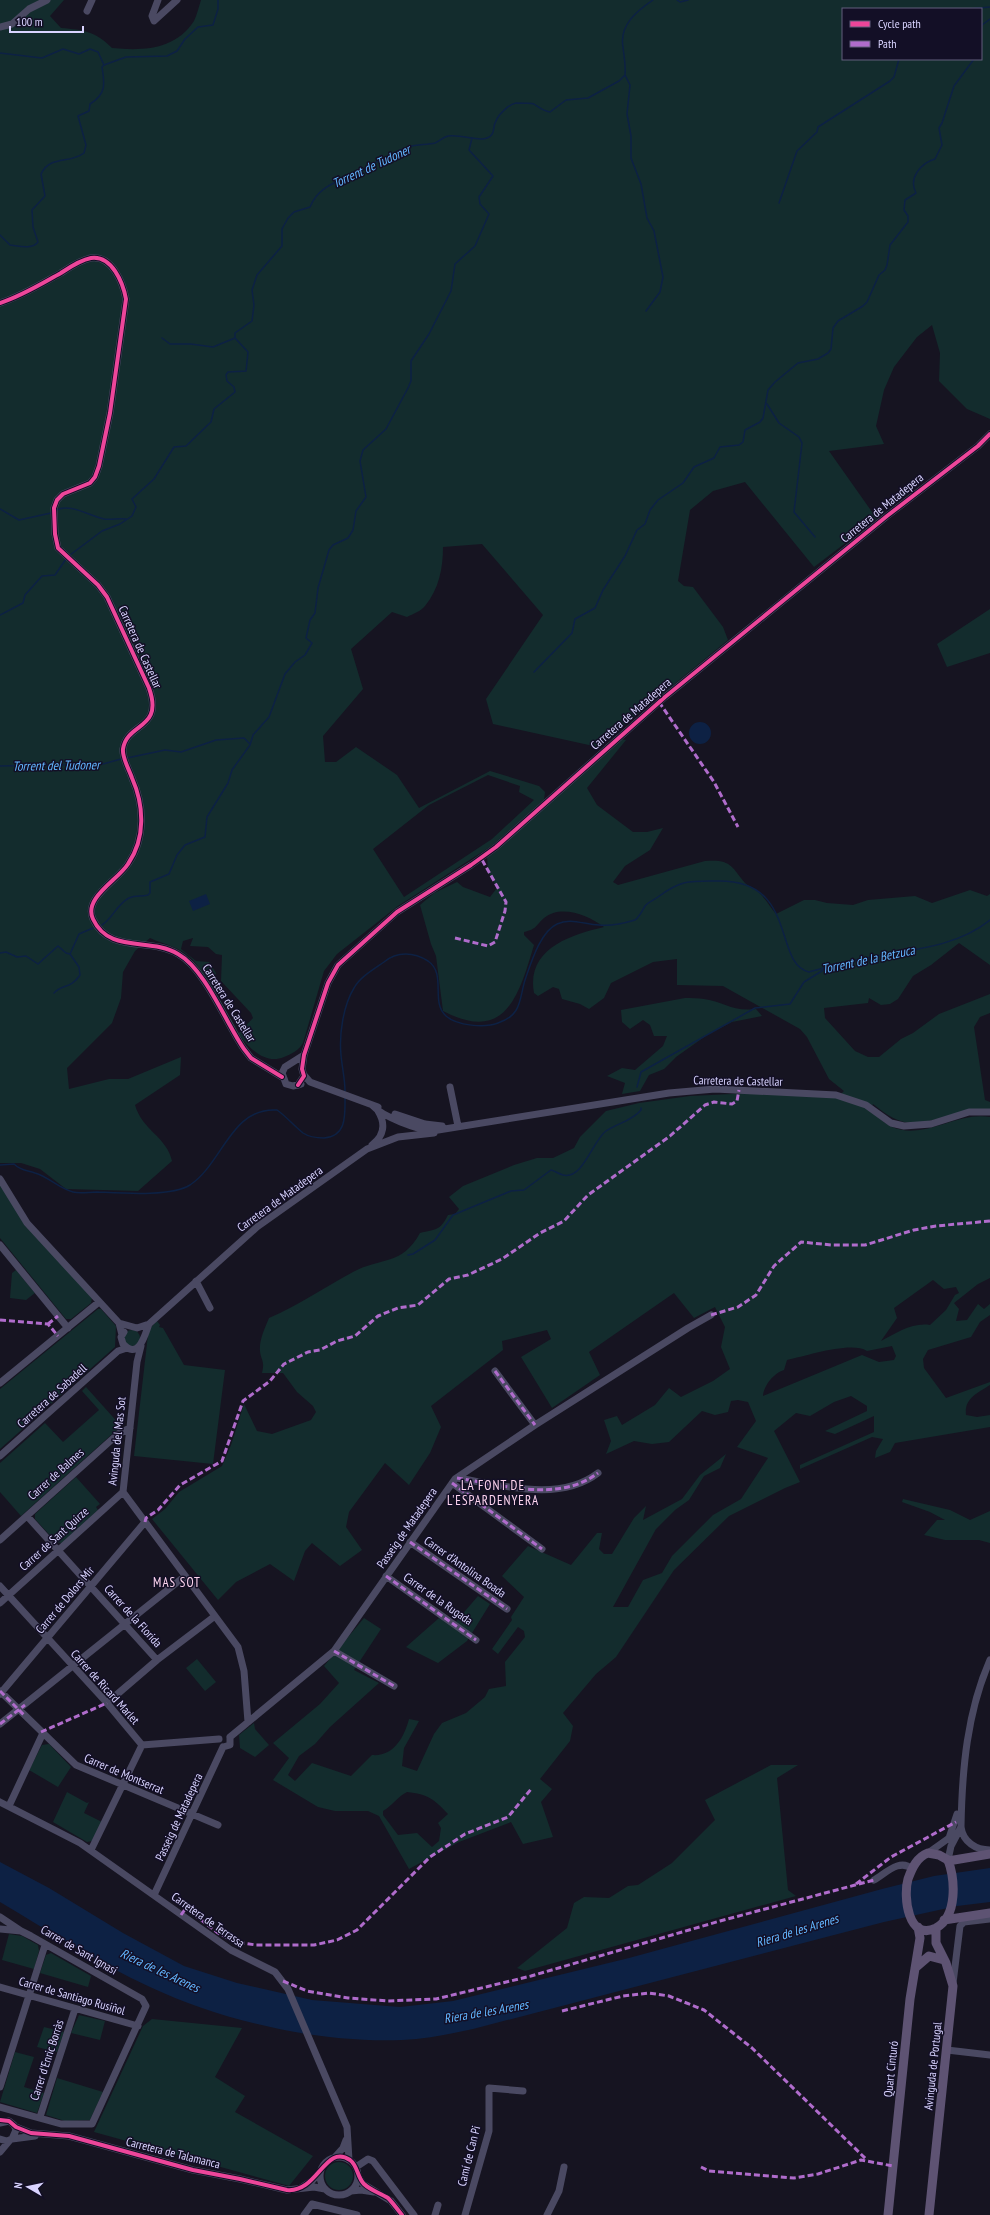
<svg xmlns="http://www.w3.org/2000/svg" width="990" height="2215" viewBox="0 0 990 2215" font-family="'PT Sans Narrow',sans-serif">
	<rect width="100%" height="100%" fill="#161421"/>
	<!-- green -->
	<path fill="#132c2d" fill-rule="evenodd" d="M0 0H64L50 16 61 28C84 30 95 31 112 48 143 51 175 50 194 21 197 15 199 6 201 0H990V419L967 409 939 381 940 353 932 325 917 337 894 367 884 390 876 426 884 444 829 451 877 519 814 567 745 482 713 491 690 510 678 581 684 586 693 587 723 627 728 640 598 747 493 724 486 699 543 615 482 544 443 547C443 568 439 589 425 606 421 611 413 614 407 617L392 612 351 649 363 689 323 736 325 762H336L356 747 397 775 419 808 490 771 539 786 545 792 544 800 493 845 398 906 337 954 324 971 303 1043C299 1050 292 1054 284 1057 244 1074 214 983 193 960 181 947 165 945 150 938L135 951 123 972 121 998 112 1023 67 1068 69 1089 109 1079H128L181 1057 180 1075 135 1105C142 1130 167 1137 172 1161L138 1191 66 1189 40 1169 21 1163H0ZM843 9H981V59H843ZM488 775 520 786 519 792 534 800 492 839 404 897 373 849 429 805ZM193 938 190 946 208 947 216 954 222 955 221 981 251 1013 253 1018 239 1033 214 989 216 973 209 962 196 961 181 949 183 941Z
		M990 609V653L947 667 937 644Z
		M620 739 626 740 587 788 597 805 633 832H647L663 828 650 850 625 866 613 882 618 885 705 861C731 859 731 866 745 883 748 886 753 887 756 890 764 896 770 907 776 914L804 900H815L827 903 853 905 868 900 915 896 932 903 970 890 987 896 990 894V965L959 943 931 965 913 976 898 999 890 1004 881 1005 869 998 868 1003 824 1008 825 1018 855 1051 868 1057H879L901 1039 913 1033 939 1014 990 994V1013L980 1017 974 1027 985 1100 990 1102V1109L918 1123C899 1124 888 1116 873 1104L870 1111C876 1115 883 1122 890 1126 923 1142 956 1111 990 1117V1278L978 1284 954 1303 959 1309 956 1321 967 1320 978 1304 984 1309 990 1304V1315L980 1322 971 1337 928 1350 923 1359 924 1368 946 1398 990 1382V1385C978 1393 964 1398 966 1415L977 1417 990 1415V1427L895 1443 890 1452 875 1458 876 1451 883 1439 872 1437 800 1469V1465L874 1432V1416L835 1434 825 1431 867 1411V1406L851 1396 834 1402 810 1416 796 1413 774 1431 800 1482 785 1488 729 1516 674 1570 616 1657 596 1674 563 1713 573 1726 570 1741 540 1779 552 1789 541 1802 553 1837 523 1844 511 1822 459 1842 409 1869 379 1816 368 1811H335L318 1807 273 1780 289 1758 273 1743 320 1704 339 1683 324 1666 364 1618 381 1629 354 1670 379 1683 330 1727 315 1744 299 1756 288 1775 295 1781 312 1763 351 1776 372 1755C393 1757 404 1738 409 1719L419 1721 404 1748 402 1766 417 1771 434 1734 442 1723 466 1713 485 1697 489 1689 506 1686 505 1662 525 1637 524 1631 518 1627 498 1654 492 1649 512 1620 511 1617 524 1597 502 1576 528 1546 571 1565 597 1533H602L599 1549 604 1554H612L634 1518 646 1506 643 1520 682 1499 700 1475 726 1454 720 1468 704 1476 689 1500 675 1510 656 1529 613 1607H628L643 1580 662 1573 672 1556 713 1515 741 1499 768 1458 737 1447 756 1421 748 1402 738 1400 731 1401 728 1412 715 1415 702 1411 669 1442 652 1444 634 1441 606 1454 611 1441 604 1420 617 1416 622 1425 655 1405 669 1388 681 1397 713 1381 730 1369 721 1347 725 1327 715 1307 694 1318 674 1293 589 1352 600 1375 552 1408 521 1357 551 1339 547 1330 502 1341 503 1350 431 1406 441 1427 430 1453 409 1485 385 1463 349 1512 346 1527 362 1550 340 1566 312 1543 305 1551 294 1581 270 1564 236 1582 218 1600 152 1519 165 1509 179 1492 222 1466 231 1445 244 1404 257 1431 272 1434 311 1420 316 1412 313 1406 297 1392 283 1373H262C265 1360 261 1361 260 1351 259 1340 265 1328 269 1318 299 1305 325 1287 353 1272 381 1257 402 1266 420 1233 436 1229 440 1231 448 1215L455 1214 459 1209 449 1197 463 1186 514 1165 537 1158H553L574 1148 580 1137 606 1111 639 1103 690 1096 753 1093 839 1096 844 1091 829 1079 807 1037 800 1029 723 986 677 985V959L653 962 611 983 604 998 589 1009 580 1004 562 999 559 989 553 987 538 996 534 993C526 949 570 935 604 927 588 915 561 904 544 918 535 926 537 929 524 932V935L534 945C519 995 506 1044 443 1011L436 956 431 944 420 905 434 893 457 882 463 887 490 897 497 888 488 871 487 857ZM933 1280 944 1289 956 1287 959 1293 955 1295 946 1310 930 1325C913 1322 896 1333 881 1341L897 1318 894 1308ZM892 1346 896 1356 894 1360 879 1362 862 1355 763 1396C764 1385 774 1373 784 1370L787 1360C807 1356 851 1341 867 1351ZM407 1792C428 1794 434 1799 448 1814L438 1823 441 1828 439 1841 432 1847 417 1833 398 1835 383 1815V1811C393 1805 397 1797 407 1792Z
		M685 998C691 998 698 998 704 999 725 1002 732 1012 756 1009L762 1016 732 1022 707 1035 676 1057 664 1069 649 1075 640 1091 622 1094 625 1083 607 1076 622 1068 635 1070 663 1046 667 1036H654L650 1025 643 1020 630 1029 622 1022 621 1010Z
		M0 1185 92 1298 91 1303 71 1319H66L0 1238Z
		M16 1270 35 1293 26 1300 10 1298 12 1273Z
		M98 1309H101L116 1326 115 1347 0 1449V1389Z
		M157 1321 160 1325 159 1327 163 1328 184 1365 225 1370 213 1464 134 1456 148 1335 151 1327Z
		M124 1338a8 8 0 1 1 16 0a8 8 0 1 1-16 0Z
		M86 1387 121 1426 21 1516 0 1492V1463L45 1423 63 1442 99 1410 82 1391Z
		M76 1477 100 1504 96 1507 98 1510 62 1543 56 1542 35 1519V1514Z
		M903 1499 950 1510 970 1520 990 1511V1543L979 1540H945L924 1535 937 1520H945L930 1512 902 1502Z
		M478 1596 490 1604 467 1641 438 1663 406 1647 439 1618 453 1625Z
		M197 1659 216 1682 205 1691 186 1668Z
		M254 1723 255 1729 269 1745 255 1757 240 1748 239 1735Z
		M49 1744 71 1767 58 1787 29 1770 42 1745Z
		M771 1765H798L777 1778 788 1890 796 1896 525 1971 517 1968 567 1928 574 1903 584 1897 609 1898 628 1886 638 1885 672 1863 715 1820 705 1800Z
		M67 1792 87 1803 89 1802 84 1813 102 1822 92 1841 87 1842 53 1822Z
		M9 1934 22 1936 38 1945 39 1951 34 1969 2 1960Z
		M51 1953 91 1976 88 1987 40 1973 46 1955Z
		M79 2015 105 2021 100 2040 71 2033Z
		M152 2019 242 2028 215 2077 245 2096 235 2112 313 2156 289 2186 94 2132 143 2026Z
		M44 2027 64 2032 57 2052 37 2047Z
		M15 2052 34 2057 24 2087 44 2093 37 2113 0 2102Z
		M57 2078 103 2092 90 2120 65 2121 46 2115Z
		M325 2176a14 14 0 1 1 28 0a14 14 0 1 1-28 0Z"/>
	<!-- water -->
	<path fill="#0d2144" d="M689 733a11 11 0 1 1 22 0a11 11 0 1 1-22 0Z
		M206 894 210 904 193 911 189 901Z
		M0 1862 49 1888 123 1933 184 1966 237 1983 312 2000 400 2007 453 2001 629 1958 882 1889 934 1876 990 1868V1902L957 1906 884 1922 473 2029C450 2034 426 2039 402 2040 319 2043 225 2022 150 1987 98 1963 49 1931 0 1902Z"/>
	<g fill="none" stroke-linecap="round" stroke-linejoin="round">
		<!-- stream -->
		<path stroke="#0d2144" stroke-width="1.5" d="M677 0 680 2 688 0
			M968 9 990 7
			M981 30 982 25 990 19
			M0 53 42 58 63 49 79 54 90 49 98 52 104 65 126 57 167 56 177 51 185 39 198 27 213 25 218 9V0
			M625 75 630 85 627 114 631 136V158L641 184 647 218 654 231 663 277 660 292 646 311
			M779 203 797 151 817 132 818 127 890 81 894 77 899 59
			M0 235 10 245C19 246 32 250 38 242L33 227 32 210 45 196 41 174C50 155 70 164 84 153L86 145 78 116 89 111 90 104C106 94 105 85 102 67L104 65
			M162 338 170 344H191L213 347 235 338
			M767 404 779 423 799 437 802 443 794 512 815 537
			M0 509 19 520 51 513
			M56 510C71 503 89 516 104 519 111 520 118 518 126 519
			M70 555 102 531 120 524 132 516 136 507 132 499 154 479 174 447 186 446 211 422 214 409 235 392 234 387 227 381 226 375 228 372 246 371 248 352 235 338V333L252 321 254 305 252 290 257 275 282 246V229L288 218 294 212 310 207C319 184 342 181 362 170 377 162 391 153 408 147 417 144 426 145 435 143 440 141 443 137 448 136 462 134 478 142 487 138 496 135 492 127 496 121 498 115 509 104 516 103 520 103 531 103 534 104 540 108 543 111 550 112L566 100 588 98 619 81 625 75C626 65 624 57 623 47 619 25 637 11 653 0
			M0 615 23 603 25 595 42 576 55 575 66 559
			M534 672 572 633 575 619 595 608 603 590 625 556 637 530 645 524 650 510 658 500 683 483 694 467 714 458 720 447 739 445 743 442 745 430 760 422 763 418 768 390 775 382 798 363 818 359 828 353 831 349 833 328 838 321 863 306 867 302 879 275 885 270 887 265 890 245 908 222V216L904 210 905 200 916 193C908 178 921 163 935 159L942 145 939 128 942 123 954 86 974 59
			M127 758 165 750 181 752 216 740 244 738 250 744
			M0 766 103 764 121 759
			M102 925C113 918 117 904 129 898 136 895 141 897 148 895L150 893V882L169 874 177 855 185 845 205 837 207 817 228 783 232 770 250 745 253 735 269 717 285 674 295 662 305 655 312 643 306 638 310 620 315 613 318 588 329 550 333 545 348 538 353 530 356 511 366 497 360 461 363 450 386 429 408 388 411 381V361L429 334 451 291 455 264 475 246 489 214 480 204 479 197 493 176 469 150 472 138
			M0 953 6 952 17 957 26 956 38 964 58 946 66 953 70 954 79 967 80 975C71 989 62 984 54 993
			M70 954 79 934 93 928
			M637 1087 641 1072 755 1008 790 1004 804 982 825 969
			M345 1091C345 1079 342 1067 341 1055 339 1035 343 1006 354 988 360 977 374 969 384 962 397 951 414 952 428 961 447 974 430 1002 446 1016 457 1026 485 1028 498 1023 522 1015 519 1000 525 980 531 963 540 932 557 924 571 917 585 925 599 925 609 926 625 923 635 920 640 916 642 911 645 906 648 902 654 900 658 897 682 879 691 881 720 881 798 881 773 964 809 972 825 968 841 963 856 960 901 950 953 950 990 920
			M0 1165 14 1164C21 1171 27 1170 35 1173 49 1177 58 1188 73 1192 80 1194 89 1192 97 1192 120 1193 171 1197 190 1185 223 1163 231 1107 277 1110 287 1117 294 1126 303 1133 309 1137 317 1138 324 1138 347 1136 345 1115 345 1097
			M408 1255 413 1254 435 1240 453 1215 511 1191 524 1190 551 1170C555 1171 559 1174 563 1175 583 1180 593 1140 606 1131 618 1123 632 1121 641 1110V1108"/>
		<!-- minor -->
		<path stroke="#4a4962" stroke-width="7" d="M158 0 152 16 154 21 177 0
			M87 11 92 0
			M0 27 12 24 29 9 47 0
			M0 303C22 296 41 284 61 273 70 267 80 260 91 258 112 255 123 283 126 299L110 413 99 466 95 477 90 483 63 494 57 500 54 508 55 534 58 548 98 585 107 597 149 688C164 730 127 722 123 749 122 758 129 769 132 778 144 805 146 838 128 864 118 880 83 898 93 919 109 954 150 937 178 954 205 969 226 1023 244 1049L251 1058 282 1077
			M304 1075 310 1082 378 1107
			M301 1084 293 1086 286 1084 282 1073 285 1067 304 1055
			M298 1085 304 1076 302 1069 304 1055 328 983 338 965 397 912 471 865 496 847 665 697 887 516 978 446 990 434
			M450 1087 458 1126
			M373 1106C383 1117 417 1129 432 1131L669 1093 715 1089 836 1095 866 1105 891 1123 904 1126 931 1124 969 1112H990
			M395 1114 425 1124 442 1126
			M372 1145C384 1136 386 1124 378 1111
			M0 1179 27 1223 119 1323 122 1335
			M0 1245 68 1328
			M196 1281 210 1308
			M119 1323 137 1328 149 1324 257 1227 367 1149 398 1137 434 1133
			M124 1332 121 1337 123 1344C139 1361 145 1334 149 1324
			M141 1346 137 1362 123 1492 238 1647 244 1671 248 1722
			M495 1371 535 1425
			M0 1383 99 1302
			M0 1456 118 1351 127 1348
			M457 1478C502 1485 559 1503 598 1473
			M452 1483 542 1549
			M27 1516 157 1660
			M0 1540 118 1434 130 1428
			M410 1542 507 1609
			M386 1576 476 1640
			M0 1586 107 1703 142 1745
			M0 1603 123 1492
			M334 1651 394 1686
			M990 1660C967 1712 962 1770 961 1827 963 1842 976 1850 990 1850
			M0 1691 76 1765 218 1825
			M0 1694 145 1522
			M107 1703 157 1660 215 1616
			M0 1724 185 1576
			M230 1737 334 1651 455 1479 535 1425 688 1328 711 1315
			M142 1745 219 1739
			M223 1747 230 1745V1737
			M0 1802 80 1843 231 1950 275 1972 288 1989 347 2127 349 2160
			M9 1806 43 1733
			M91 1850 142 1745
			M928 1853 949 1838 957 1814
			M948 1860 951 1846 961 1827
			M874 1880C886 1873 900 1858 912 1869
			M154 1895 223 1747
			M0 1917 21 1931
			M0 1929 21 1931 31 1936 142 1999 146 2006 92 2124H61L0 2107
			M953 1983 960 1926 964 1922 990 1919
			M0 1987 138 2026
			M947 2050 990 2055
			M0 2087 45 1945
			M40 2117 75 2009
			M0 2123 9 2121 14 2125 16 2130 12 2139 7 2141 0 2139
			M16 2127 31 2133 69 2136 193 2170 240 2179 287 2190 314 2187 325 2189
			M12 2139 35 2136
			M0 2152 10 2140
			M320 2176a19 19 0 1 1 38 0a19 19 0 1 1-38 0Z
			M335 2157 343 2148 346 2140
			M356 2167 368 2159 373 2161 414 2215
			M358 2176 363 2184 391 2201 402 2215
			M301 2188 313 2180 320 2172
			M351 2191 361 2190 374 2192
			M304 2215 312 2204 357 2215
			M435 2215 438 2205
			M465 2215 489 2131V2088L523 2091
			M547 2215 559 2191 564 2167"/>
		<!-- major -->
		<path stroke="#5e5373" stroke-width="9" d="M928 1853 939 1855 948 1860C955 1879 958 1916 936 1928 908 1942 903 1896 908 1879 912 1868 917 1857 928 1853Z
			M948 1861 990 1854
			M944 1920 990 1913
			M915 1968 929 1956 944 1960
			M888 2215 910 1999 920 1938 918 1927
			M929 2215 953 1986 946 1963 936 1943V1928"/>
		<!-- quiet -->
		<path stroke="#b06ccc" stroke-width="3" stroke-dasharray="6 3" stroke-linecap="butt" d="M659 702 714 782 738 827
			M455 938 488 946 495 942 505 911 506 902 481 858
			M711 1315 738 1307 756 1295 774 1266 801 1242 832 1245H865L914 1230 936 1226 990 1221
			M0 1320 48 1324 58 1336
			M48 1324 58 1316
			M495 1371 535 1425
			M457 1478C502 1485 559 1503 598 1473
			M452 1483 542 1549
			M145 1522 146 1518 158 1510 180 1485 222 1461 243 1401 270 1381 284 1364 308 1352 320 1350 337 1341 355 1336 378 1316 398 1308 418 1305 449 1279 468 1275 502 1259 540 1233 564 1221 588 1195 670 1136 705 1105 714 1102 732 1104 737 1101 739 1090
			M410 1542 507 1609
			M386 1576 476 1640
			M334 1651 394 1686
			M0 1691 25 1716
			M0 1724 25 1705
			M41 1732 107 1703
			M856 1884 891 1857 956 1822
			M181 1915 186 1908 218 1933 236 1942 256 1945H314L337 1940 357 1930 430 1857 465 1834 508 1817 532 1788
			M283 1981 307 1991 348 1998 388 2001 436 1999 531 1976 720 1921 874 1880
			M562 2011 623 1996 649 1993 669 1996 704 2010 752 2048 867 2160
			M701 2167 709 2171 794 2178 818 2174 861 2160 893 2166"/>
		<defs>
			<path id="cycleway" d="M0 303C22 296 41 284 61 273 70 267 80 260 91 258 112 255 123 283 126 299L110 413 99 466 95 477 90 483 63 494 57 500 54 508 55 534 58 548 98 585 107 597 149 688C164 730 127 722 123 749 122 758 129 769 132 778 144 805 146 838 128 864 118 880 83 898 93 919 109 954 150 937 178 954 205 969 226 1023 244 1049L251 1058 282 1077
				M298 1085 304 1076 302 1069 304 1055 328 983 338 965 397 912 471 865 496 847 665 697 887 516 978 446 990 434
				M0 2120 9 2121 16 2127 31 2133 69 2136 193 2170 240 2179 287 2190C318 2193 325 2143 350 2160 358 2166 357 2177 364 2184 370 2190 380 2193 388 2198 393 2203 397 2209 402 2215"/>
		</defs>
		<!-- cycleway casing -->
		<use href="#cycleway" stroke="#130f26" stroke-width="6"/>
		<!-- cycleway -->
		<use href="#cycleway" stroke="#ed469a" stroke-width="4"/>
	</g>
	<g text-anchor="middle" stroke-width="3" stroke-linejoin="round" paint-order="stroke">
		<!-- street labels -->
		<g font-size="12" fill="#d9d4ff" stroke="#130f26">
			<text transform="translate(882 508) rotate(-39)" y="4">Carretera de Matadepera</text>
			<text transform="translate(140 647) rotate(66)" y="4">Carretera de Castellar</text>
			<text transform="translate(631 714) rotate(-41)" y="4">Carretera de Matadepera</text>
			<text transform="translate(229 1003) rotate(58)" y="4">Carretera de Castellar</text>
			<text transform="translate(738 1081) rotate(1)" y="4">Carretera de Castellar</text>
			<text transform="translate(280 1199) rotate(-36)" y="4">Carretera de Matadepera</text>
			<text transform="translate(52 1396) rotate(-42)" y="4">Carretera de Sabadell</text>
			<text transform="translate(117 1441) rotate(-84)" y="4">Avinguda del Mas Sot</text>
			<text transform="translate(56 1474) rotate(-42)" y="4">Carrer de Balmes</text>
			<text transform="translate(407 1528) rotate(-55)" y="4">Passeig de Matadepera</text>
			<text transform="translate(54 1539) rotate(-42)" y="4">Carrer de Sant Quirze</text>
			<text transform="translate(465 1567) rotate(35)" y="4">Carrer d'Antolina Boada</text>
			<text transform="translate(438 1599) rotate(35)" y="4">Carrer de la Rugada</text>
			<text transform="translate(65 1600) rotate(-50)" y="4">Carrer de Dolors Mir</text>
			<text transform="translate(133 1616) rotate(48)" y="4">Carrer de la Florida</text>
			<text transform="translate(105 1687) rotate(48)" y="4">Carrer de Ricard Marlet</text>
			<text transform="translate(124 1774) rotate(23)" y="4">Carrer de Montserrat</text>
			<text transform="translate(179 1817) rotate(-65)" y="4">Passeig de Matadepera</text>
			<text transform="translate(208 1920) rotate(35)" y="4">Carretera de Terrassa</text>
			<text transform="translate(79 1950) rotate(30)" y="4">Carrer de Sant Ignasi</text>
			<text transform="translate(72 1996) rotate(16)" y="4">Carrer de Santiago Rusiñol</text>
			<text transform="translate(47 2060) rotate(-72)" y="4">Carrer d'Enric Borràs</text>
			<text transform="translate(933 2066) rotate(-84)" y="4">Avinguda de Portugal</text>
			<text transform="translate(891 2069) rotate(-84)" y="4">Quart Cinturó</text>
			<text transform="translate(173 2153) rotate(14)" y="4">Carretera de Talamanca</text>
			<text transform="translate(469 2156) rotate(-76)" y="4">Camí de Can Pi</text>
		</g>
		<!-- water labels -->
		<g font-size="13" font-style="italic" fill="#62b6ff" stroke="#130f26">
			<text transform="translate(371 166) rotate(-25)" y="5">Torrent de Tudoner</text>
			<text transform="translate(56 765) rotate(-1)" y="5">Torrent del Tudoner</text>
			<text transform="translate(868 959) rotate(-12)" y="5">Torrent de la Betzuca</text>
			<text transform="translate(797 1930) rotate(-17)" y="5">Riera de les Arenes</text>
			<text transform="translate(160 1970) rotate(25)" y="5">Riera de les Arenes</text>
			<text transform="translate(486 2011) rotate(-10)" y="5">Riera de les Arenes</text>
		</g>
		<!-- neighbourhood labels -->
		<g font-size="13" letter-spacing="1" fill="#ffd6f0" stroke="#130f26">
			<text x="493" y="1490">LA FONT DE<tspan x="493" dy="15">L'ESPARDENYERA</tspan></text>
			<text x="177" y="1587">MAS SOT</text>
		</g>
	</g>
	<!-- legend -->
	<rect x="842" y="8" width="140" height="52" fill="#130f26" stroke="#625e7d"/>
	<rect x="850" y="21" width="20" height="6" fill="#ed469a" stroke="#625e7d"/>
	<text x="878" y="28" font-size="12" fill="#d9d4ff">Cycle path</text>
	<rect x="850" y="41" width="20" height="6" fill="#b06ccc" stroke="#625e7d"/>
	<text x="878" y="48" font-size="12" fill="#d9d4ff">Path</text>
	<!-- north arrow -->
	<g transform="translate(28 2187) rotate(279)" stroke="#130f26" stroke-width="3" paint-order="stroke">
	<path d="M0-3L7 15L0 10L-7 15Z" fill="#d9d4ff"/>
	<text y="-6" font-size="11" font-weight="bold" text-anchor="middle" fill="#d9d4ff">N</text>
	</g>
	<!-- scale -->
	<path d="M10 26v6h73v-6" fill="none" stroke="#d9d4ff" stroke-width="2"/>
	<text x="16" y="26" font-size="12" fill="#d9d4ff" stroke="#130f26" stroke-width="3" paint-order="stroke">100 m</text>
</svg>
